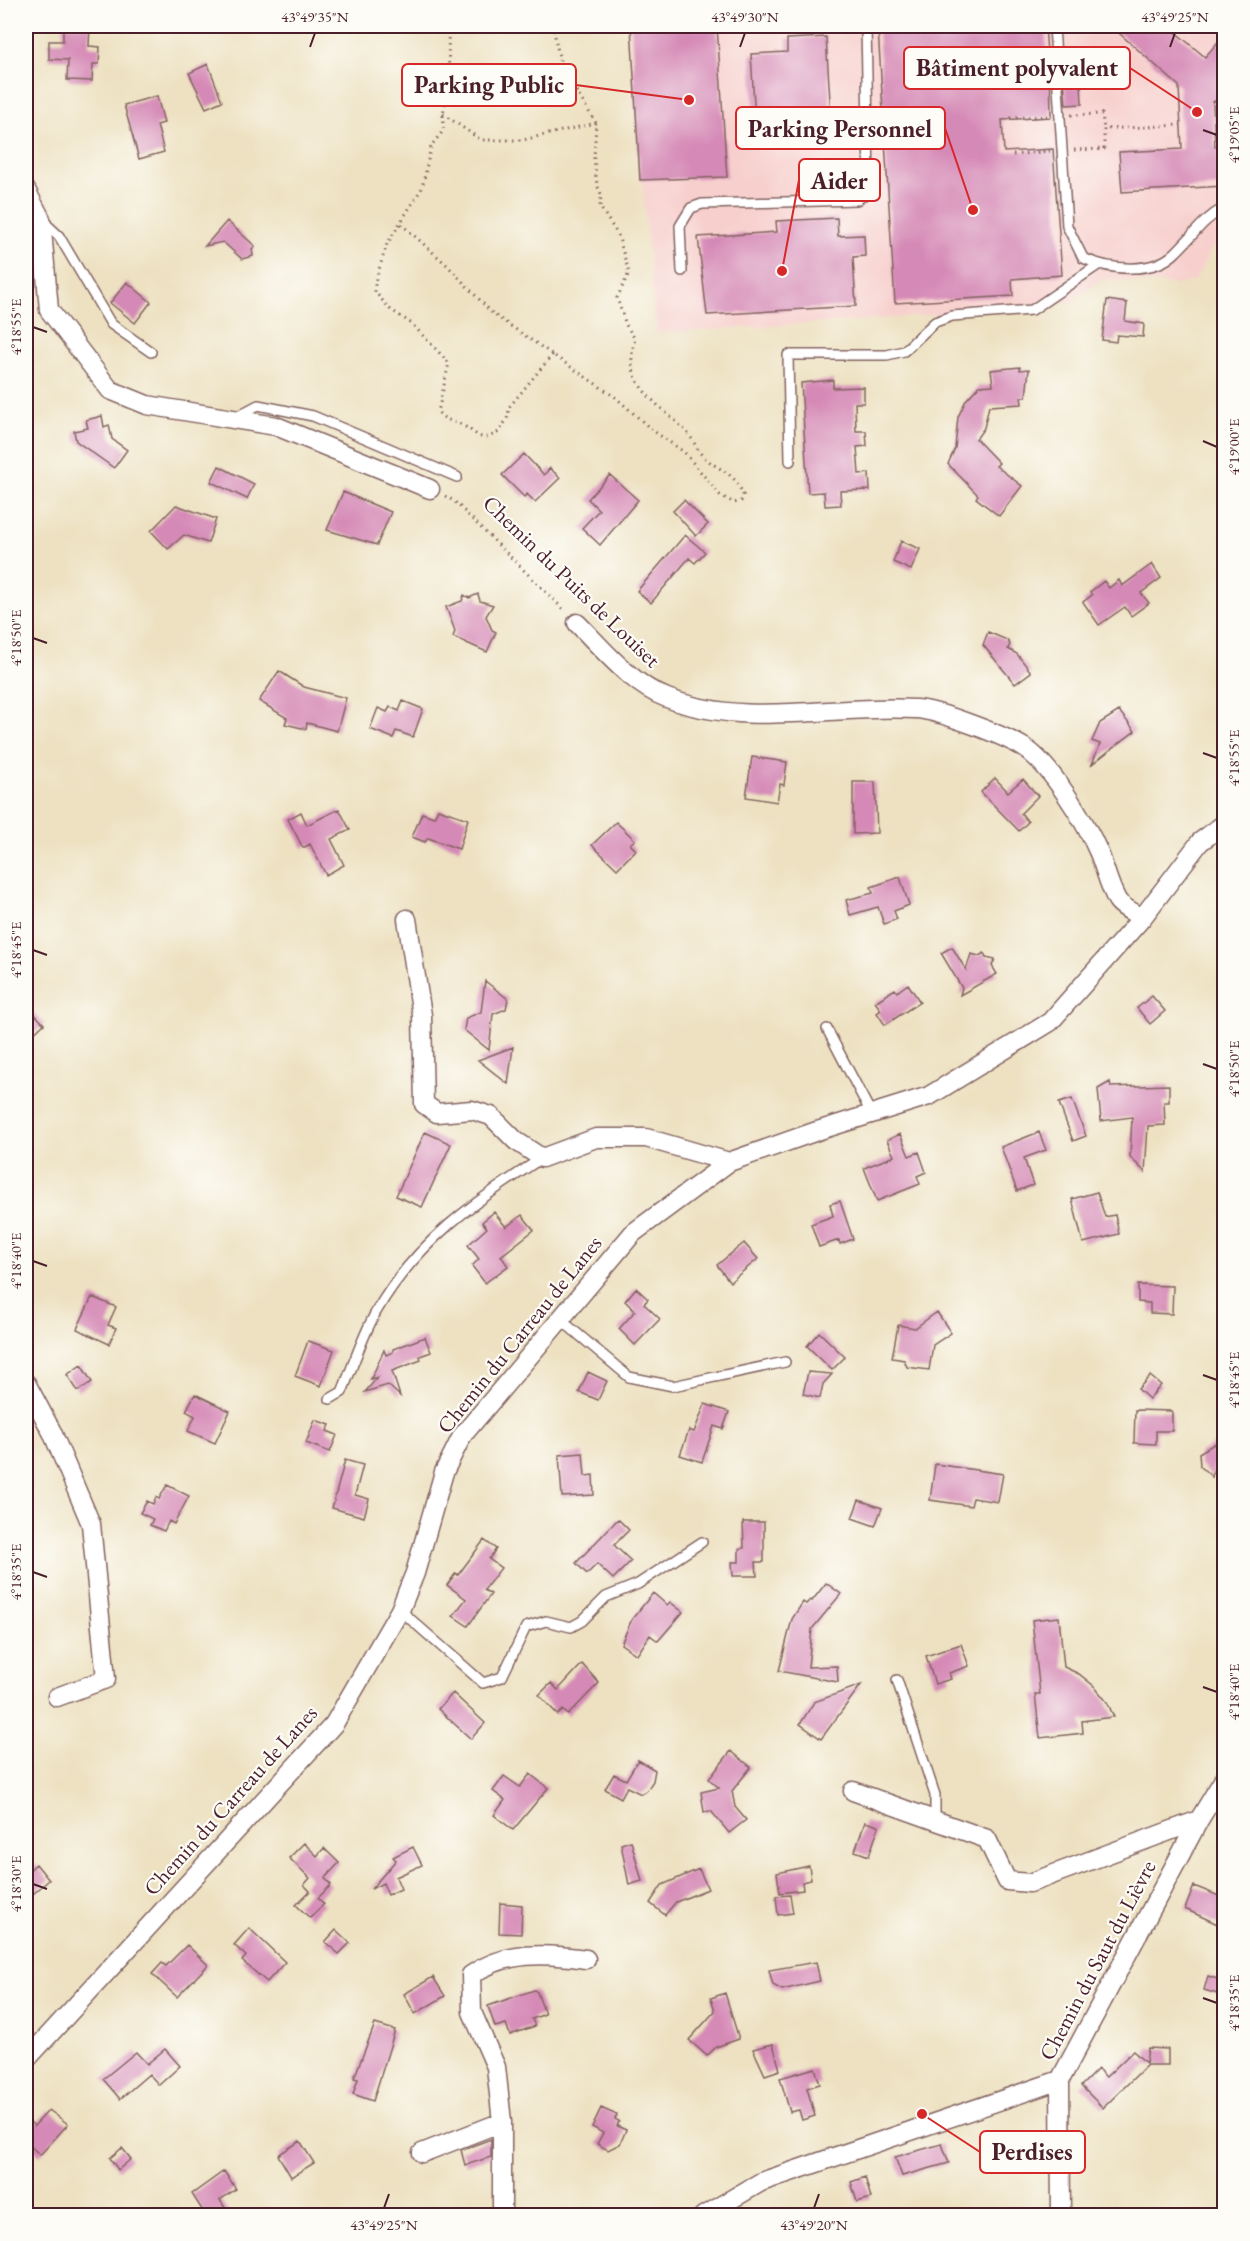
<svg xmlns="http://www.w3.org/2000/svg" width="1250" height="2241" viewBox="0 0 1250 2241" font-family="'EB Garamond',serif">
	<rect width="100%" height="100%" fill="#fdfcf7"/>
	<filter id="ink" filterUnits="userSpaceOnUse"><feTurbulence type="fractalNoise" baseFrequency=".0167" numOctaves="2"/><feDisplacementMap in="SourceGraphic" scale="12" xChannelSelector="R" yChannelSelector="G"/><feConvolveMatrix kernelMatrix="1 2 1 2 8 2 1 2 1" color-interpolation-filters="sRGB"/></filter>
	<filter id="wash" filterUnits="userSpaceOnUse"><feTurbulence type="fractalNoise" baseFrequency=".008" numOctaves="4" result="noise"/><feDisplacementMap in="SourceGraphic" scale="24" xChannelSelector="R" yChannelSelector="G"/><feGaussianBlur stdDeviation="1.35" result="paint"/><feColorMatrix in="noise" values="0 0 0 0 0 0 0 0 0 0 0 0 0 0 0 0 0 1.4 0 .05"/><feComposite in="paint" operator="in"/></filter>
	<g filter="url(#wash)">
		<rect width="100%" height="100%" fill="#ede1c1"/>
		<!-- built -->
		<path fill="#f7d0ce" d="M628 26H1224V232L1219 235 1195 280 1180 285 1102 279 1071 302 884 319 656 333Z"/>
		<g id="blocks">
			<!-- building -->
			<path fill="#d589b6" d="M63 26H90L89 46 100 47 99 64H93L92 81 67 80 68 60 49 59V41H63Z
				M631 26H717L727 177 640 180Z
				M954 26H1045L1048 66H1050L1051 117 1002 120 1004 152 1053 149 1062 275 1012 279 1013 296 895 303 878 29Z
				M1111 26H1168L1205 57 1224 35V96L1213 102 1215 147 1224 146V186L1122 192 1119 152 1182 149 1179 86Z
				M826 37 832 132 756 137 751 54 787 52V39Z
				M208 64 222 101 206 108 189 73Z
				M1080 64 1082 104 1066 105 1063 65Z
				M157 96 164 123 157 125 164 152 139 159 124 105Z
				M837 218 838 236 864 235 865 256 853 257 856 306 707 315 698 237 777 232 776 221Z
				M227 221 255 246 252 249 253 256 242 259 223 242 205 246Z
				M127 282 151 302 135 323 110 303Z
				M1107 300 1127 303 1125 321 1144 324 1143 337 1117 335 1116 342 1102 340Z
				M1020 367V370L1029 369 1026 397H1021L1022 404 989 406 984 428 976 439 999 463 996 466 1022 486 999 516 976 498 978 495 948 464 955 448 958 417 966 400 979 386 993 385 991 370Z
				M833 380V388L864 387V403H855L856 431H866L867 446 857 447 859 474 869 473 870 490 840 491 841 505 825 506 824 492 808 493 801 383Z
				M102 416 104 427 109 425 112 439 127 450 114 468 76 441 74 431 88 428 86 420Z
				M524 454 544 475 550 468 560 478 535 502 527 494 524 497 502 475Z
				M219 466 254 484 247 499 211 482Z
				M610 475 638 500 600 545 582 528 599 510 588 499Z
				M343 492 391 512 377 545 327 530Z
				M684 500 708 524 696 536 673 511Z
				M176 505 216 519 208 543 184 535 168 549 151 531Z
				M685 535 705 552 695 563 689 558 651 603 637 591Z
				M901 541 920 549 911 570 893 562Z
				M1152 564 1161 578 1141 593 1149 603 1131 616 1125 607 1099 625 1083 602 1092 595 1090 592 1104 581 1109 588 1119 580 1122 586Z
				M478 594 480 601 493 605 486 616 492 630 496 632 487 652 453 637 455 631 446 607 462 601 464 595 469 598Z
				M988 632 1007 640 1010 644 1008 649 1017 654 1031 672 1015 684 983 645Z
				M279 671 304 687 346 698 337 731 307 723 306 729 285 724 287 718 259 701Z
				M403 701 423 709 413 737 396 731 393 738 370 729 378 708 387 712 390 707 399 711Z
				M1119 711 1135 731 1092 764 1100 744 1092 741 1100 723Z
				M752 757 787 762 784 785 780 784 777 802 746 797Z
				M995 778 1008 792 1023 779 1038 796 1021 813 1028 822 1019 831 981 792Z
				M853 782H875L877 833 853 834Z
				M339 809 350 830 331 839 344 865 326 875 310 844 303 848 288 819 301 812 307 825Z
				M438 809 468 819 459 849 428 838 425 842 412 837 422 813 434 817Z
				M616 822 635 840 630 844 636 850 617 869 592 845Z
				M900 877 909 905 894 911 897 919 884 924 878 907 850 915 846 900 873 893 871 887Z
				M952 947 966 970 971 954 979 956 984 953 986 957 995 959 992 966 997 974 960 995 962 988 941 953Z
				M485 981 508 999 506 1009 493 1014 489 1050 464 1030 466 1018 481 1012Z
				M908 984 920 1002 885 1025 877 1013 881 1010 875 1002 895 989 897 992Z
				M1152 996 1165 1011 1150 1024 1137 1008Z
				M26 1005 44 1024 26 1041Z
				M513 1047 508 1084 478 1060Z
				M1110 1082 1111 1087 1169 1085V1102H1164L1165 1125 1148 1126 1145 1172 1130 1157 1132 1117 1101 1121 1098 1089Z
				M1072 1099 1086 1136 1073 1141 1059 1103Z
				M425 1132 451 1144 422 1207 396 1196Z
				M1039 1132 1046 1150 1024 1158 1033 1185 1017 1191 1001 1147Z
				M900 1134 909 1156 919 1152 926 1172 917 1176 920 1184 877 1201 864 1168 894 1156 887 1140Z
				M1097 1192 1105 1217 1115 1215 1119 1234 1083 1243 1072 1199Z
				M840 1201 853 1239 840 1244 839 1240 819 1247 811 1224 833 1216 830 1204Z
				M494 1212 506 1227 522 1215 534 1230 501 1256 508 1266 485 1283 472 1266 479 1259 468 1245 487 1228 482 1222Z
				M744 1243 758 1259 730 1282 717 1265Z
				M1138 1285 1173 1286 1172 1314 1150 1313V1303L1138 1302Z
				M636 1288 648 1299 644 1304 660 1319 635 1345 619 1329 635 1311 625 1301Z
				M92 1297 116 1307 108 1325 116 1328 109 1344 77 1329Z
				M937 1312 951 1333 933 1345 929 1370 907 1367 904 1360 892 1358 898 1325 915 1328Z
				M819 1332 845 1357 832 1370 807 1346Z
				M425 1337 431 1352 420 1356 421 1360 392 1371 400 1396 388 1385 365 1392 378 1377 371 1379 384 1350 386 1355 393 1352V1349Z
				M308 1341 334 1350 321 1386 295 1376Z
				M81 1365 92 1382 78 1391 67 1375Z
				M588 1372 607 1381 598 1400 579 1392Z
				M808 1372 832 1374 823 1384 820 1398 803 1394Z
				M1150 1376 1161 1385 1149 1399 1138 1389Z
				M195 1394 230 1411 215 1443 188 1431 195 1416 186 1411Z
				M705 1404 729 1412 723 1429 714 1426 702 1462 680 1455 689 1430 694 1432Z
				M1135 1410 1172 1411V1431H1156V1444L1134 1443Z
				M315 1420 330 1425 327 1431 337 1435 330 1452 306 1443Z
				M1224 1438V1459L1215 1464 1212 1477 1200 1466 1199 1453Z
				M583 1453 585 1476 593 1475 594 1495 562 1497 559 1455Z
				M345 1460 363 1465 355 1495 369 1499 364 1517 332 1508Z
				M935 1464 1003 1474 998 1502 973 1498 971 1506 930 1500Z
				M167 1485 189 1496 174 1524 169 1521 164 1531 150 1525 153 1519 140 1513 147 1501 153 1504 156 1497 159 1499Z
				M859 1500 882 1508 875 1526 852 1518Z
				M618 1519 629 1530 614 1545 631 1561 613 1579 597 1564 587 1574 576 1563Z
				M743 1522H764V1562H756L757 1576H733L732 1562H739V1549L744 1548Z
				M484 1540 496 1549 489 1559 501 1568 484 1590 491 1594 468 1626 453 1616 466 1599 447 1585 456 1573 458 1575Z
				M826 1583 841 1594 812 1629 808 1667 837 1666 838 1682 779 1671 792 1619 803 1602 806 1604 810 1600 812 1601Z
				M653 1593 667 1605 670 1602 683 1612 658 1641 650 1635 637 1655 621 1644 632 1619Z
				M1059 1617 1064 1667 1079 1674 1094 1686 1107 1702 1114 1717 1082 1721 1083 1733 1040 1738 1035 1694H1040L1032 1620Z
				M961 1644 969 1666 949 1673 951 1679 935 1684 926 1656Z
				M582 1664 599 1683 568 1715 563 1710 558 1715 539 1695 551 1683 558 1690Z
				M861 1685 821 1739 800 1724 814 1702Z
				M453 1693 485 1723 471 1739 438 1709Z
				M731 1751 751 1767 732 1791 735 1807 746 1820 729 1833 711 1811 704 1812 701 1792 719 1788 709 1779Z
				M638 1760 655 1770 653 1781 647 1790 641 1794 627 1787 621 1798 605 1789 614 1774 626 1780Z
				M530 1774 548 1788 513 1830 494 1815 505 1800 493 1791 504 1776 520 1787Z
				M865 1822 879 1826 869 1856 855 1851Z
				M631 1841 642 1881 629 1885 621 1844Z
				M304 1843 317 1856 324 1848 339 1863 325 1878 331 1885 318 1898 324 1904 310 1918 296 1905 310 1891 304 1885 310 1878 289 1858Z
				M413 1847 422 1865 396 1877 401 1889 388 1895 383 1883 371 1889 396 1860 393 1857Z
				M36 1864 49 1880 26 1900V1873Z
				M809 1866 811 1880 802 1882 803 1890 780 1893 777 1873Z
				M699 1869 708 1889 676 1902 665 1915 650 1903 662 1885Z
				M1194 1886 1224 1898V1927L1185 1909Z
				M790 1895 793 1913 778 1915 776 1896Z
				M500 1903 522 1905 521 1934 499 1933Z
				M249 1928 285 1962 267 1982 242 1961 246 1956 234 1945Z
				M336 1930 350 1943 339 1954 325 1942Z
				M187 1945 208 1965 177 1997 152 1974 162 1963 166 1966Z
				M816 1962 820 1981 782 1990 773 1985 769 1970Z
				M1208 1976 1224 1981V1996L1204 1990Z
				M433 1977 445 1996 415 2014 404 1994Z
				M534 1990 537 1992 545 2014 532 2019 535 2026 510 2035 506 2024 495 2027 488 2006Z
				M725 1993 739 2039 716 2047 707 2056 689 2040 715 2011 711 1998Z
				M375 2024 395 2030 373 2101 353 2094 358 2079 354 2078Z
				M773 2044 780 2070 765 2075 753 2049Z
				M1148 2048 1168 2049V2065H1147L1103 2108 1081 2086 1098 2069 1106 2077 1133 2051 1146 2063Z
				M165 2049 180 2066 159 2085 149 2074 120 2099 103 2079 136 2052 147 2064Z
				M815 2068 820 2084 807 2088 815 2116 802 2120 799 2110 790 2112 780 2078Z
				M601 2108 617 2115 615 2119 619 2121 617 2126 626 2130 620 2144 608 2150 597 2144 603 2133 592 2127Z
				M49 2110 68 2124 40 2155 26 2142V2118L34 2126Z
				M491 2139V2157L465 2165 461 2150Z
				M300 2141 314 2163 291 2177 278 2155Z
				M942 2144 949 2163 902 2176 895 2157Z
				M122 2148 131 2159 118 2170 110 2158Z
				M224 2171 236 2189 220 2200 230 2216H206L192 2194Z
				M865 2177 871 2198 857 2202 851 2182Z"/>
		</g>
	</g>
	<g filter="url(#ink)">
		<use href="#blocks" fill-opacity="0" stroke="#836360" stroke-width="1.5"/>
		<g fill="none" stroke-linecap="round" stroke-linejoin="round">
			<defs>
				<path id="service" d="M1054 26 1067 226 1083 258C1109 270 1154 275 1176 252 1193 236 1203 219 1224 208
					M43 221 59 236 111 324 151 352
					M682 271 680 226 691 208 702 204 857 200 865 194 869 180 866 26
					M237 420 243 413 258 405 313 416 457 477
					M790 461 788 355H887L904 351 935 322 952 316 1032 310 1098 265
					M827 1029 872 1115
					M560 1319 629 1377 673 1386 785 1362
					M330 1399 342 1392C353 1366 362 1337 376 1312 416 1242 475 1201 542 1158
					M400 1610 483 1683 502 1677 526 1627 546 1621 571 1627 582 1621 606 1597 638 1584 702 1542
					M897 1680 935 1795V1821"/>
				<path id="minor" d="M26 190 41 219 49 310 110 390 147 405 276 426 430 489
					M577 623C603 649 632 685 667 698 747 729 834 704 916 709 938 710 1003 735 1023 747 1050 763 1086 823 1099 853 1105 868 1109 886 1117 900 1121 907 1135 913 1142 918
					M407 919 422 1015 424 1104 437 1113 472 1110 491 1116 516 1141 542 1158 596 1138H646L729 1162
					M26 1383 52 1432 91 1524 106 1679 57 1697
					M853 1791 987 1839 1007 1881 1030 1883 1199 1820
					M26 2060 334 1724 400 1610 415 1573 444 1472 462 1436 633 1233 729 1162 817 1131 929 1096 1050 1022 1142 918 1200 842 1224 824
					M1060 2080 1061 2216
					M502 2122 496 2067 472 2012 471 1975C505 1951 546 1953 586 1959
					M422 2153 502 2122V2216
					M703 2216 761 2182 1060 2080 1199 1820 1224 1779"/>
			</defs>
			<!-- service casing -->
			<use href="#service" stroke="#836360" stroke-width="12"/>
			<!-- minor casing -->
			<use href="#minor" stroke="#836360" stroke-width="21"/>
			<!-- path -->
			<path stroke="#836360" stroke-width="3" stroke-dasharray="1.5 4.5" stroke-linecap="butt" d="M448 26 449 84 443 114V131L431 146 422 188 387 244 375 282V292L390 309 412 324 449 363 438 412C446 422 453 420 464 426 480 435 479 443 499 432L507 419 510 406 553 354
				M443 114 481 140H523L596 123
				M1071 115 1102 114 1104 129
				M1010 118 1047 116
				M1214 133 1224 132
				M1074 150 1104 149V129L1181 125
				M1013 155 1050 151
				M401 224 447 265 493 314 615 397 652 430 684 452 720 495 734 503 741 501 743 495C734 470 719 472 702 455 696 448 693 439 687 432 658 402 621 386 635 339L626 325 617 298 629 273 618 235 600 207 601 194 597 185 594 158 596 123 561 67 553 26
				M445 496 454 501 566 612"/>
			<!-- service -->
			<use href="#service" stroke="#fff" stroke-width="9"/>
			<!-- minor -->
			<use href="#minor" stroke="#fff" stroke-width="18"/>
		</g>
	</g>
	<!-- ticks -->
	<path fill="none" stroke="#4a1f2b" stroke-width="2" d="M310 47 315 33M740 47 745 33M1170 47 1175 33M1203 130 1217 135M33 327 47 332M1203 441 1217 447M33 638 47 643M1203 753 1217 758M33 950 47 955M1203 1064 1217 1069M33 1261 47 1266M1203 1375 1217 1380M33 1572 47 1577M1203 1687 1217 1692M33 1884 47 1889M1203 1998 1217 2003M384 2208 389 2194M814 2208 819 2194"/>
	<g text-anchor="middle" stroke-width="4.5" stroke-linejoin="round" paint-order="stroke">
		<!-- street labels -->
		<g font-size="22" fill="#4a1f2b" stroke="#fdfcf7">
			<text transform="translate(572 581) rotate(44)" y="8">Chemin du Puits de Louiset</text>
			<text transform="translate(519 1334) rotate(-51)" y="8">Chemin du Carreau de Lanes</text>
			<text transform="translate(230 1800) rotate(-48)" y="8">Chemin du Carreau de Lanes</text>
			<text transform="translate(1097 1960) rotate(-62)" y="8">Chemin du Saut du Lièvre</text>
		</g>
	</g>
	<!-- callouts -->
	<path fill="none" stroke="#d62828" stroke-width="2" d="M1197 112L1130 68M689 100L576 85M973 210L945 128M782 271L799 180M922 2114L980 2152"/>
	<g fill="#d62828" stroke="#fdfcf7" stroke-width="2">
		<circle cx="1197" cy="112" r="6"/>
		<circle cx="689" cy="100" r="6"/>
		<circle cx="973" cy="210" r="6"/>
		<circle cx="782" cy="271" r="6"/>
		<circle cx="922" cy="2114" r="6"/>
	</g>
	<g fill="#fdfcf7" stroke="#d62828" stroke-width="2">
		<rect x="904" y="47" width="226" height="42" rx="6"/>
		<rect x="402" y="64" width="174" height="42" rx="6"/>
		<rect x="736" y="107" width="209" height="42" rx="6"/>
		<rect x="799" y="159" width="81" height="42" rx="6"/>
		<rect x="980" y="2131" width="105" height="42" rx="6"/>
	</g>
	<g font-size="24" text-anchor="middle" font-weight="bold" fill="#4a1f2b">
		<text x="1017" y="76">Bâtiment polyvalent</text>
		<text x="489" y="93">Parking Public</text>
		<text x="840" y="137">Parking Personnel</text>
		<text x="839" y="189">Aider</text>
		<text x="1032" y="2160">Perdises</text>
	</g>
	<!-- margin -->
	<rect width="1250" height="2241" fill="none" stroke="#fdfcf7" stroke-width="66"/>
	<rect x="33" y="33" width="1184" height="2175" fill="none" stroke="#4a1f2b" stroke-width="2"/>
	<g font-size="15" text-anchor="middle" fill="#4a1f2b">
		<text x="315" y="22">43°49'35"N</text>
		<text x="745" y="22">43°49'30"N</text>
		<text x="1175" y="22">43°49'25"N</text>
		<text transform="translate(1234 135) rotate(-90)" y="5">4°19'05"E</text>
		<text transform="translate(16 327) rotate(-90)" y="5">4°18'55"E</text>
		<text transform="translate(1234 447) rotate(-90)" y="5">4°19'00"E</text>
		<text transform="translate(16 638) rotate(-90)" y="5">4°18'50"E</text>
		<text transform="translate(1234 758) rotate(-90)" y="5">4°18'55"E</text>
		<text transform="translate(16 950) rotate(-90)" y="5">4°18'45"E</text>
		<text transform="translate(1234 1069) rotate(-90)" y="5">4°18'50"E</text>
		<text transform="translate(16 1261) rotate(-90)" y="5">4°18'40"E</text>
		<text transform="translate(1234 1380) rotate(-90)" y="5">4°18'45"E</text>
		<text transform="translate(16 1572) rotate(-90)" y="5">4°18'35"E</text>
		<text transform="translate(1234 1692) rotate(-90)" y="5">4°18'40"E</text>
		<text transform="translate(16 1884) rotate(-90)" y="5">4°18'30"E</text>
		<text transform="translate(1234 2003) rotate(-90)" y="5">4°18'35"E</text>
		<text x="384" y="2230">43°49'25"N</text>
		<text x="814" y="2230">43°49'20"N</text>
	</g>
</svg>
